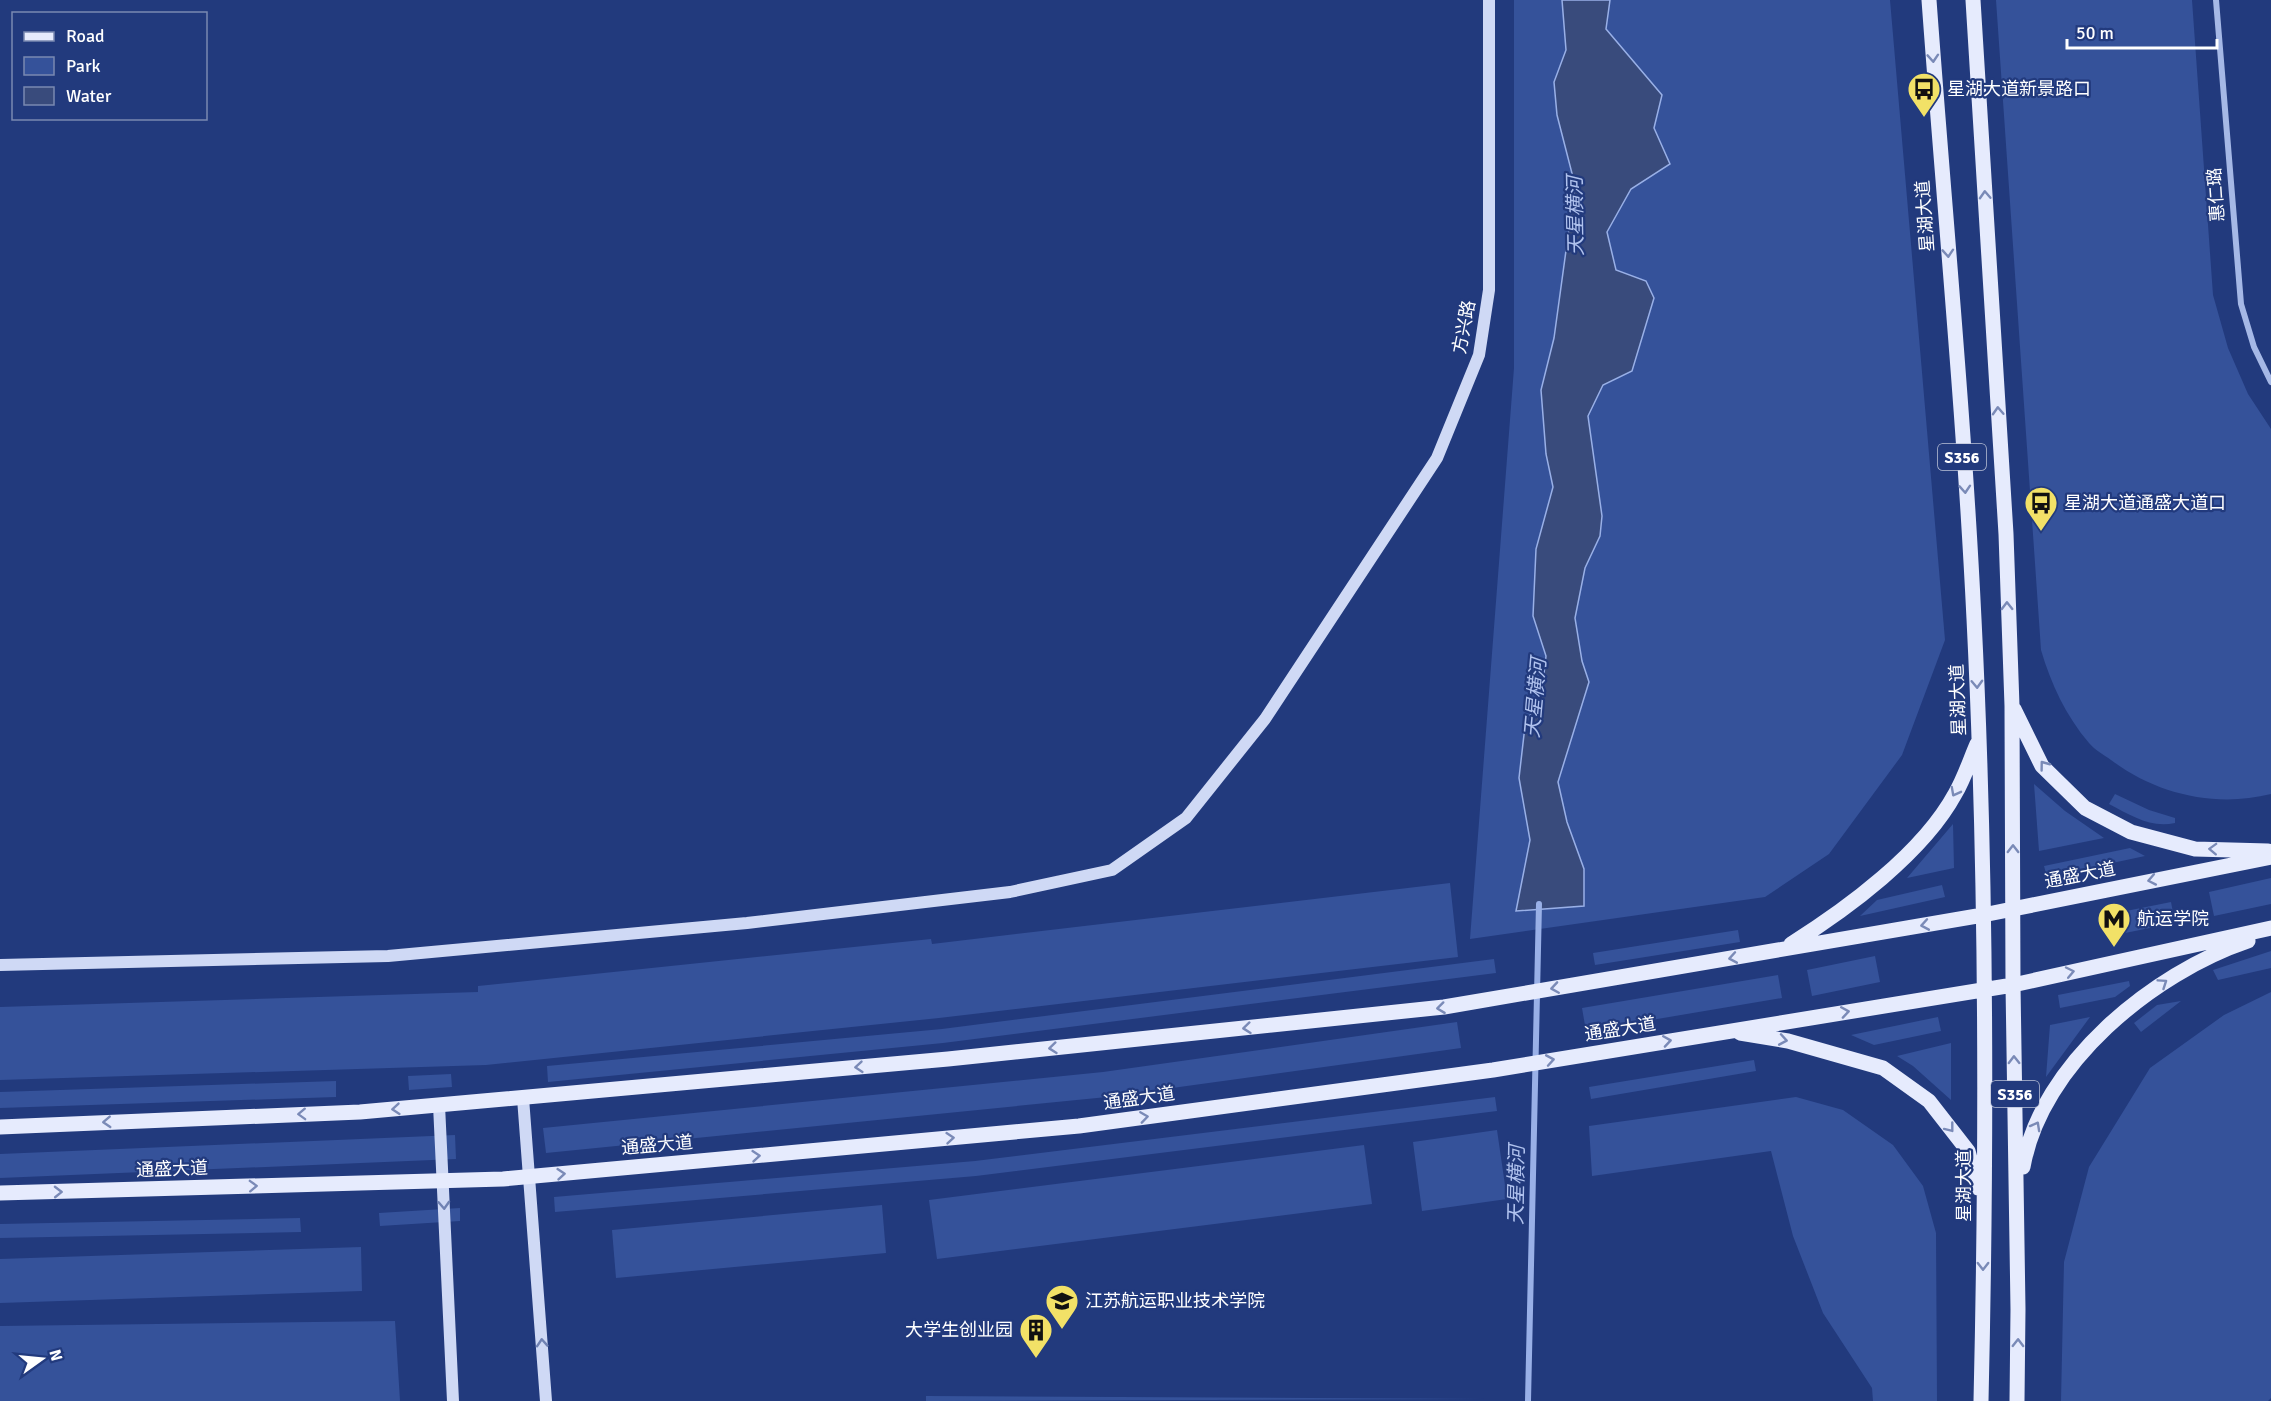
<svg xmlns="http://www.w3.org/2000/svg" width="2271" height="1401" viewBox="0 0 2271 1401" font-family="Signika,'Noto Sans SC',sans-serif">
	<rect width="100%" height="100%" fill="#223a7d"/>
	<!-- green -->
	<path fill="#35529a" d="M1514 0H1890L1945 640 1902 755 1829 854 1765 897 1470 939 1514 368Z
		M1996 0H2192L2213 295 2228 348 2248 394 2271 429V794C2215 808 2156 794 2111 760 2104 755 2095 750 2089 743 2066 716 2051 684 2041 650Z
		M2034 784 2065 811 2104 838 2039 851Z
		M2115 794 2149 810 2175 818V823C2150 828 2132 816 2109 804Z
		M1953 824 1954 868 1907 878Z
		M2130 848 2145 856 2047 877 2044 866Z
		M2271 878V904L2214 916 2209 892Z
		M1450 883 1458 957 939 1018 486 1065 0 1080V1007L478 992V986L931 939 932 944Z
		M1942 885 1945 897 1860 916 1877 900Z
		M2171 902 2175 923 2125 933 2121 912Z
		M1738 930 1740 942 1595 965 1593 953Z
		M2271 951V968L2218 980 2213 970Z
		M1875 956 1880 982 1812 996 1807 970Z
		M1494 959 1496 973 943 1043 548 1082 547 1066 942 1029Z
		M1778 975 1782 998 1586 1031 1582 1008Z
		M2129 981 2130 986 2115 997 2060 1008 2058 995Z
		M2271 992V1398L2268 1401H2061L2064 1262 2089 1167 2150 1068 2224 1015Z
		M2181 1001 2141 1032 2134 1023 2157 1005Z
		M1938 1017 1941 1031 1874 1045 1851 1035Z
		M2090 1017 2046 1077 2050 1025Z
		M1457 1022 1461 1048 1107 1097 546 1153 543 1128 1103 1072Z
		M1951 1043V1100L1913 1066 1897 1056Z
		M1754 1060 1756 1071 1591 1099 1589 1087Z
		M451 1074 452 1087 409 1090 408 1076Z
		M336 1081V1097L0 1108V1092Z
		M1495 1097 1497 1111 976 1176 555 1212 554 1197 975 1161Z
		M1796 1097 1843 1110 1893 1145 1923 1186 1936 1233 1937 1401H1873L1872 1388 1823 1313 1793 1236 1771 1151 1592 1176 1589 1126Z
		M1497 1130 1507 1199 1422 1211 1413 1142Z
		M455 1135 456 1159 0 1178V1154Z
		M1364 1145 1372 1204 937 1259 929 1200Z
		M882 1205 886 1253 616 1278 612 1230Z
		M460 1208V1221L380 1226 379 1213Z
		M300 1218 301 1232 0 1238V1224Z
		M361 1247 362 1291 0 1303V1259Z
		M395 1321 400 1401H0V1326Z
		M926 1396 1485 1399 926 1401Z"/>
	<!-- water -->
	<path fill="#394b7c" stroke="#99b0e7" stroke-width="1.5" d="M1562 0H1610L1606 29 1662 95 1654 128 1670 164 1631 189 1607 232 1616 270 1646 281 1654 298 1632 371 1603 385 1588 416 1602 516 1600 536 1585 568 1575 618 1582 661 1589 682 1558 782 1567 822 1584 869V906L1516 911 1530 840 1519 778 1525 726 1542 691 1546 656 1533 616 1536 549 1553 487 1546 454 1541 390 1554 338 1575 185 1557 115 1554 82 1566 50Z"/>
	<g fill="none" stroke-linecap="round" stroke-linejoin="round">
		<!-- stream -->
		<path stroke="#99b0e7" stroke-width="6" d="M1528 1401 1539 904"/>
		<!-- street -->
		<path stroke="#a5b8e6" stroke-width="6" d="M2216 0 2241 304 2254 347 2271 382"/>
		<!-- secondary -->
		<path stroke="#cfd9f5" stroke-width="12" d="M0 965 388 956 747 923 1010 892 1112 870 1186 818 1265 719 1437 458 1479 355 1489 290V0
			M523 1098 546 1401
			M439 1105 453 1401"/>
		<!-- primary -->
		<path stroke="#e6ebfd" stroke-width="15" d="M1929 0C1944 206 1964 412 1974 619 1987 879 1987 1140 1981 1401
			M1973 0 2006 534 2012 706 2013 985 2018 1309 2017 1401
			M2014 709 2042 766 2085 808 2131 832 2195 849 2268 851
			M1791 944C1847 909 1923 853 1955 794 1964 779 1970 760 1977 744
			M1740 1033 1788 1041 1883 1068 1929 1101 1968 1151 1978 1188
			M0 1127 360 1112 948 1059 1444 1007 1983 915 2271 857
			M2023 1167C2041 1064 2153 973 2248 941
			M0 1193 503 1179 1079 1126 1493 1070 2013 985 2271 928"/>
	</g>
	<!-- one-way arrows -->
	<defs><path id="oneway-chevron" d="M-2-3.5L2.5 0L-2 3.5" fill="none" stroke-width="1.6" stroke-linecap="round" stroke-linejoin="round" transform="scale(1.5)"/></defs>
	<g stroke="#7a8ab7">
		<use href="#oneway-chevron" transform="translate(1933 58) rotate(86)"/>
		<use href="#oneway-chevron" transform="translate(1985 195) rotate(-93)"/>
		<use href="#oneway-chevron" transform="translate(1948 253) rotate(86)"/>
		<use href="#oneway-chevron" transform="translate(1998 411) rotate(-93)"/>
		<use href="#oneway-chevron" transform="translate(1965 489) rotate(86)"/>
		<use href="#oneway-chevron" transform="translate(2007 606) rotate(-91)"/>
		<use href="#oneway-chevron" transform="translate(1977 684) rotate(88)"/>
		<use href="#oneway-chevron" transform="translate(2044 765) rotate(-127)"/>
		<use href="#oneway-chevron" transform="translate(1955 792) rotate(118)"/>
		<use href="#oneway-chevron" transform="translate(2013 849) rotate(-90)"/>
		<use href="#oneway-chevron" transform="translate(2213 849) rotate(-178)"/>
		<use href="#oneway-chevron" transform="translate(2152 880) rotate(169)"/>
		<use href="#oneway-chevron" transform="translate(1925 925) rotate(170)"/>
		<use href="#oneway-chevron" transform="translate(1733 958) rotate(170)"/>
		<use href="#oneway-chevron" transform="translate(2070 972) rotate(-12)"/>
		<use href="#oneway-chevron" transform="translate(2163 983) rotate(-34)"/>
		<use href="#oneway-chevron" transform="translate(1555 988) rotate(171)"/>
		<use href="#oneway-chevron" transform="translate(1441 1008) rotate(173)"/>
		<use href="#oneway-chevron" transform="translate(1845 1012) rotate(-9)"/>
		<use href="#oneway-chevron" transform="translate(1247 1028) rotate(174)"/>
		<use href="#oneway-chevron" transform="translate(1783 1040) rotate(10)"/>
		<use href="#oneway-chevron" transform="translate(1667 1041) rotate(-9)"/>
		<use href="#oneway-chevron" transform="translate(1053 1048) rotate(174)"/>
		<use href="#oneway-chevron" transform="translate(1550 1060) rotate(-10)"/>
		<use href="#oneway-chevron" transform="translate(2014 1060) rotate(-91)"/>
		<use href="#oneway-chevron" transform="translate(859 1067) rotate(175)"/>
		<use href="#oneway-chevron" transform="translate(396 1109) rotate(175)"/>
		<use href="#oneway-chevron" transform="translate(302 1114) rotate(178)"/>
		<use href="#oneway-chevron" transform="translate(1144 1117) rotate(-8)"/>
		<use href="#oneway-chevron" transform="translate(107 1122) rotate(177)"/>
		<use href="#oneway-chevron" transform="translate(2036 1126) rotate(-61)"/>
		<use href="#oneway-chevron" transform="translate(1950 1128) rotate(52)"/>
		<use href="#oneway-chevron" transform="translate(950 1138) rotate(-5)"/>
		<use href="#oneway-chevron" transform="translate(756 1156) rotate(-5)"/>
		<use href="#oneway-chevron" transform="translate(561 1174) rotate(-5)"/>
		<use href="#oneway-chevron" transform="translate(253 1186) rotate(-2)"/>
		<use href="#oneway-chevron" transform="translate(58 1192) rotate(-1)"/>
		<use href="#oneway-chevron" transform="translate(1983 1266) rotate(90)"/>
		<use href="#oneway-chevron" transform="translate(2018 1343) rotate(-89)"/>
	</g>
	<g stroke="#7082b3">
		<use href="#oneway-chevron" transform="translate(444 1205) rotate(87)"/>
		<use href="#oneway-chevron" transform="translate(542 1343) rotate(-94)"/>
	</g>
	<!-- icons -->
	<defs>
		<symbol id="bus-pin" viewBox="-11 -11 22 30"><path d="M0 17L-7.5 6A9.5 9.5 0 1 1 7.5 6Z" fill="#f2e167" stroke="#223a7d"/><path d="M-5-6H5V4H4V6H2V4H-2V6H-4V4H-5ZM-3.5-4V0h7V-4ZM-3.5 1.2v1.5H-2V1.2ZM2 1.2v1.5H3.5V1.2Z" fill="#111"/></symbol>
		<symbol id="metro-pin" viewBox="-11 -11 22 30"><path d="M0 17L-7.5 6A9.5 9.5 0 1 1 7.5 6Z" fill="#f2e167" stroke="#223a7d"/><path d="M-5.5 5V-5H-3L0 0L3-5H5.5V5H3V-.5L0 4L-3-.5V5Z" fill="#111"/></symbol>
		<symbol id="university-pin" viewBox="-11 -11 22 30"><path d="M0 17L-7.5 6A9.5 9.5 0 1 1 7.5 6Z" fill="#f2e167" stroke="#223a7d"/><path d="M0-5L7-2L0 1L-7-2ZM-4 1L0 2.5L4 1V4Q0 6-4 4Z" fill="#111"/></symbol>
		<symbol id="building-pin" viewBox="-11 -11 22 30"><path d="M0 17L-7.5 6A9.5 9.5 0 1 1 7.5 6Z" fill="#f2e167" stroke="#223a7d"/><path d="M-4-6H4V6H1V3H-1V6H-4ZM-2.5-4.3h1.7v1.8h-1.7ZM.8-4.3h1.7v1.8H.8ZM-2.5-1h1.7V.8h-1.7ZM.8-1h1.7V.8H.8Z" fill="#111"/></symbol>
	</defs>
	<g fill-rule="evenodd">
		<use href="#bus-pin" x="1905" y="70" width="38" height="52"/>
		<use href="#bus-pin" x="2022" y="484" width="38" height="52"/>
		<use href="#metro-pin" x="2095" y="900" width="38" height="52"/>
		<use href="#university-pin" x="1043" y="1282" width="38" height="52"/>
		<use href="#building-pin" x="1017" y="1311" width="38" height="52"/>
	</g>
	<g text-anchor="middle" stroke-width="4.5" stroke-linejoin="round" paint-order="stroke">
		<!-- shield labels -->
		<g fill="#223a7d" stroke="#bdc4d8" stroke-width="1.5">
			<rect x="1938" y="444" width="48" height="26" rx="4.5"/>
			<rect x="1991" y="1081" width="48" height="26" rx="4.5"/>
		</g>
		<g font-size="16" font-weight="bold" fill="#fff">
			<text x="1962" y="463">S356</text>
			<text x="2015" y="1100">S356</text>
		</g>
		<!-- poi labels -->
		<g font-size="18" fill="#fff" stroke="#223a7d" text-anchor="start">
			<text x="1947" y="95">星湖大道新景路口</text>
			<text x="2064" y="509">星湖大道通盛大道口</text>
			<text x="2137" y="925">航运学院</text>
			<text x="1085" y="1307">江苏航运职业技术学院</text>
			<text x="1013" y="1336" text-anchor="end">大学生创业园</text>
		</g>
		<!-- street labels -->
		<g font-size="18" fill="#fff" stroke="#223a7d">
			<text transform="translate(2216 195) rotate(-94)" y="6">惠仁璐</text>
			<text transform="translate(1925 216) rotate(-94)" y="6">星湖大道</text>
			<text transform="translate(1464 327) rotate(-79)" y="6">方兴路</text>
			<text transform="translate(1958 700) rotate(-92)" y="6">星湖大道</text>
			<text transform="translate(2080 875) rotate(-11)" y="6">通盛大道</text>
			<text transform="translate(1620 1029) rotate(-9)" y="6">通盛大道</text>
			<text transform="translate(1139 1098) rotate(-8)" y="6">通盛大道</text>
			<text transform="translate(657 1145) rotate(-5)" y="6">通盛大道</text>
			<text transform="translate(172 1169) rotate(-2)" y="6">通盛大道</text>
			<text transform="translate(1964 1186) rotate(-90)" y="6">星湖大道</text>
		</g>
		<!-- water labels -->
		<g font-size="20" font-style="italic" fill="#b0c2ee" stroke="#223a7d">
			<text transform="translate(1575 216) rotate(-91)" y="7">天星横河</text>
			<text transform="translate(1535 698) rotate(-85)" y="7">天星横河</text>
			<text transform="translate(1516 1185) rotate(-89)" y="7">天星横河</text>
		</g>
	</g>
	<!-- legend -->
	<rect x="12" y="12" width="195" height="108" fill="#223a7d" stroke="#7a89b1" stroke-width="1.5"/>
	<rect x="24" y="32" width="30" height="9" fill="#e6ebfd" stroke="#7a89b1" stroke-width="1.5"/>
	<text x="66" y="42" font-size="18" fill="#ffffff">Road</text>
	<rect x="24" y="57" width="30" height="18" fill="#35529a" stroke="#7a89b1" stroke-width="1.5"/>
	<text x="66" y="72" font-size="18" fill="#ffffff">Park</text>
	<rect x="24" y="87" width="30" height="18" fill="#394b7c" stroke="#7a89b1" stroke-width="1.5"/>
	<text x="66" y="102" font-size="18" fill="#ffffff">Water</text>
	<!-- north arrow -->
	<g transform="translate(42 1359) rotate(75)" stroke="#223a7d" stroke-width="4.5" paint-order="stroke">
	<path d="M0-4.5L10 22L0 15L-10 22Z" fill="#ffffff"/>
	<text y="-9" font-size="16" font-weight="bold" text-anchor="middle" fill="#ffffff">N</text>
	</g>
	<!-- scale -->
	<path d="M2067 39v9h150v-9" fill="none" stroke="#ffffff" stroke-width="3"/>
	<text x="2076" y="39" font-size="18" fill="#ffffff" stroke="#223a7d" stroke-width="4.5" paint-order="stroke">50 m</text>
</svg>
